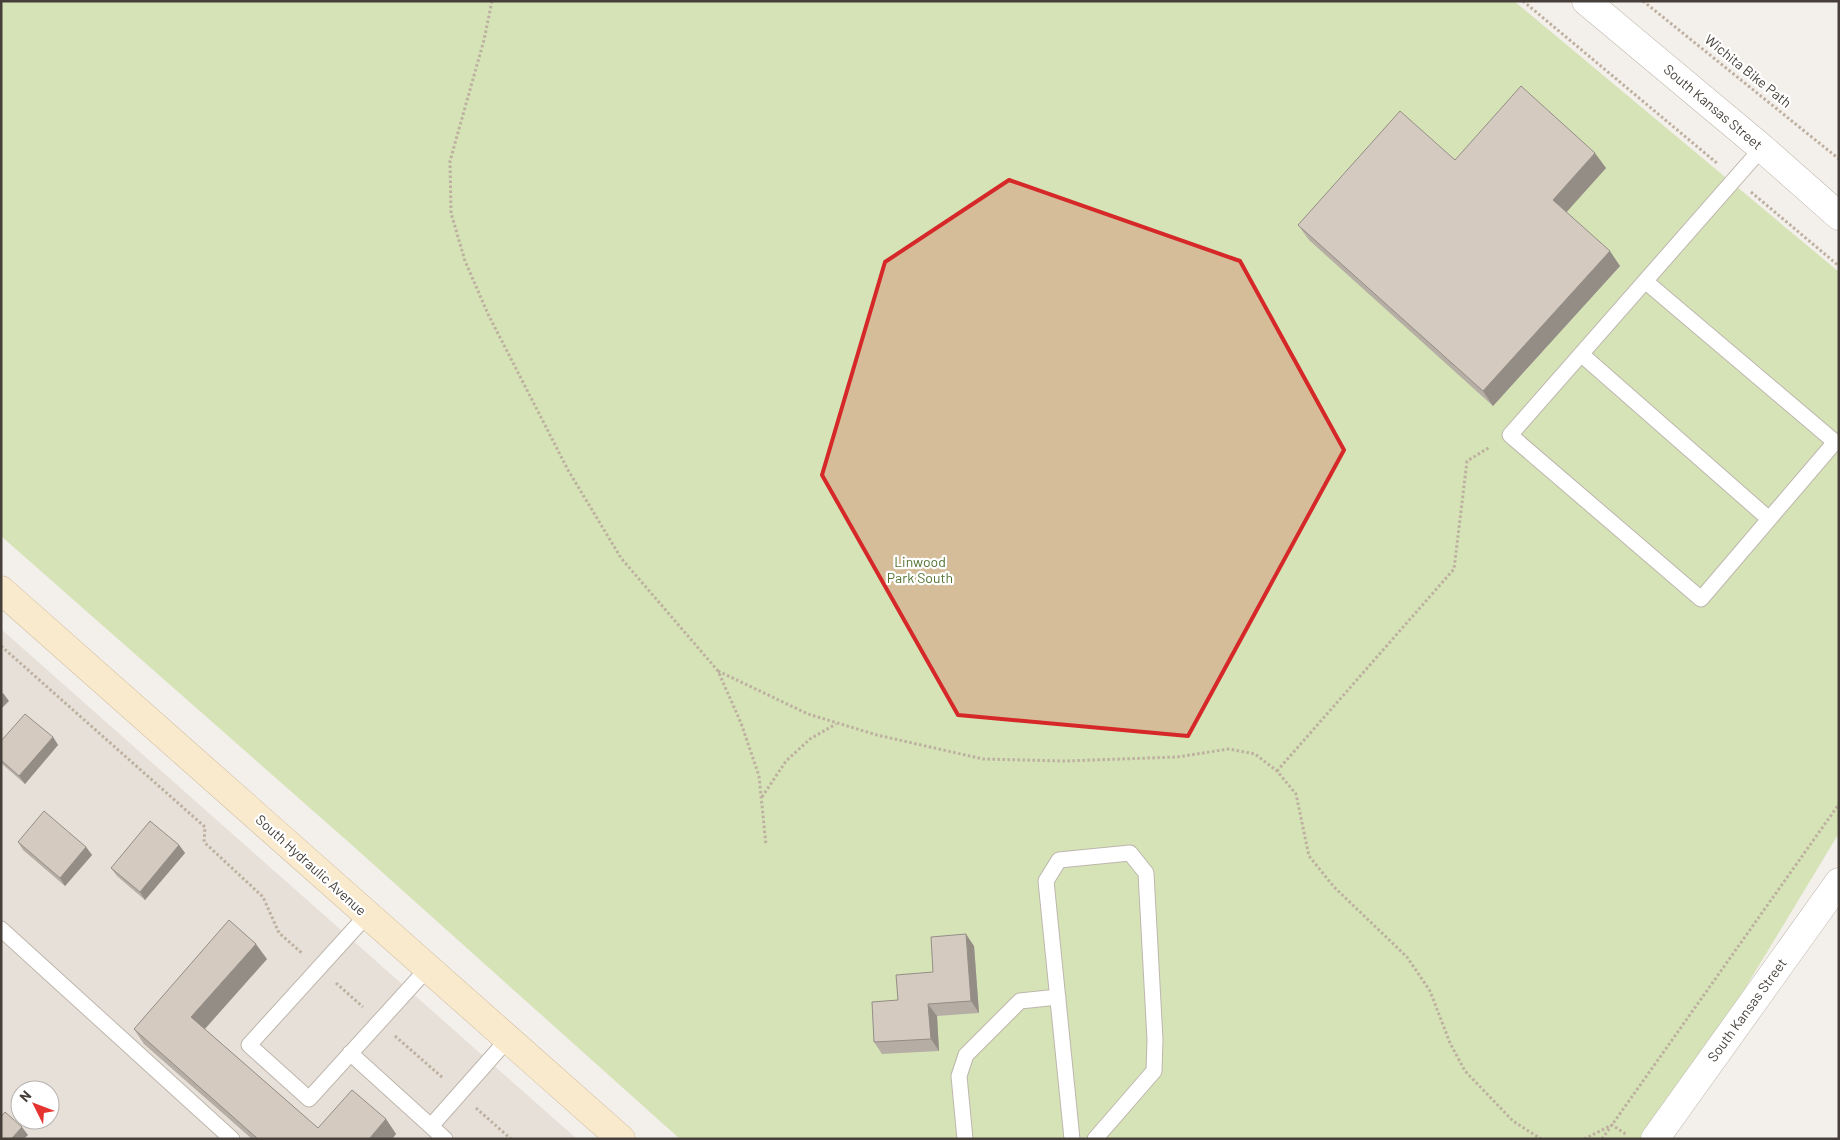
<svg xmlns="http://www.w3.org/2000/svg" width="1840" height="1140" viewBox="0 0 1840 1140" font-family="Barlow,sans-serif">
	<rect width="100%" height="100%" fill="#f3efea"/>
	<!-- residential -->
	<path fill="#e7e0d8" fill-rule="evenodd" d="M1 629 577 1139H1ZM20 1090H50V1120H20Z"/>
	<!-- green -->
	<path fill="#d5e3b7" d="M1 1H1514L1839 272V833L1654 1139H680L353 846 1 536Z"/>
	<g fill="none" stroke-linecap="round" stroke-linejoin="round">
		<defs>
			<path id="lane" d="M1645 281 1835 442 1701 599 1510 435 1762 148
				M1581 354 1769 519
				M367 915 249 1045 309 1099 428 968
				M1 929 232 1139
				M350 1053 445 1139
				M431 1126 508 1039
				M965 1139 959 1076 966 1055 1020 1001 1058 997
				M1072 1139 1046 881 1059 860 1130 853 1146 873 1155 1040 1154 1071 1095 1139"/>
			<path id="street" d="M1586 1 1762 148 1839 216
				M1655 1139 1839 882"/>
			<path id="secondary" d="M1 590 621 1139"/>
		</defs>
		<!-- lane casing -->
		<use href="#lane" stroke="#beb6ad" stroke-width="17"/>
		<!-- street casing -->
		<use href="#street" stroke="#beb6ad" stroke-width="29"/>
		<!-- secondary casing -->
		<use href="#secondary" stroke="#cebb9e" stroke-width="29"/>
		<!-- path -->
		<path stroke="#beb0a0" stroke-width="3" stroke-dasharray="2.5 2.5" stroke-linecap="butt" d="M492 1 484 40 450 161 451 213 465 261 488 314 568 470 621 558 718 671 741 723 759 776 766 845
			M1523 1 1718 164
			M1643 1 1839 159
			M1751 192 1839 266
			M1 646 205 827 204 842 263 897 279 933 303 954
			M718 671 808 714 877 735 983 759 1065 761 1177 757 1229 749 1255 754 1277 771 1296 794 1309 856 1334 887 1407 957 1430 991 1450 1043 1465 1071 1513 1121 1541 1139
			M1277 771 1454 569 1467 461 1490 447
			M762 797 786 761 810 739 836 724
			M336 983 363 1007
			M395 1036 443 1078
			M476 1108 511 1139
			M1584 1139 1612 1125 1627 1135
			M1602 1139 1839 804"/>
		<!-- lane -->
		<use href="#lane" stroke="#fff" stroke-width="15"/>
		<!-- street -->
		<use href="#street" stroke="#fff" stroke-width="28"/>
		<!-- secondary -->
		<use href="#secondary" stroke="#f9e9cd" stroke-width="28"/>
	</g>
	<!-- wall -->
	<path fill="#b6aea5" d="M1455 160 1606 168 1566 212 1620 266 1493 406 1309 240 1298 225Z
		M53 737 58 745 25 784 1 763V741Z
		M18 842 86 847 92 855 65 886 23 850Z
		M179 845 185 853 145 900 117 876 111 868Z
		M974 946 979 1013 937 1016 939 1051 882 1054 874 1042 898 1000 933 972Z
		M267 959 205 1029 318 1128 386 1119 396 1134 392 1139H252L144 1044 134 1029Z"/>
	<!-- shaded-wall -->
	<path fill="#948d86" d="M1595 153 1606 168 1564 215 1553 200Z
		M1610 251 1620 266 1493 406 1483 391Z
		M3 693 9 701 1 709V695Z
		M53 737 58 745 25 784 19 776Z
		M179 845 185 853 145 900 140 892Z
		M86 847 92 855 65 886 60 878Z
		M966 934 974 946 979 1013 971 1001Z
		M256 944 267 959 202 1032 191 1017Z
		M928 1004 937 1016 939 1051 931 1039Z
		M386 1119 396 1134 392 1139H369Z
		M22 1127 28 1135 24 1139H11Z"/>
	<!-- building -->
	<path fill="#d4cac0" stroke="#948d86" d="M1521 86 1595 153 1553 200 1610 251 1483 391 1298 225 1400 111 1455 160Z
		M25 714 53 737 19 776 1 760V741Z
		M44 811 86 847 60 878 18 842Z
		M150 821 179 845 140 892 111 868Z
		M229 920 256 944 191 1017 318 1128 352 1090 386 1119 369 1139H258L134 1029Z
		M966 934 971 1001 928 1004 931 1039 874 1042 872 1002 898 1000 896 975 933 972 931 937Z
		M5 1112 22 1127 11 1139H1V1117Z"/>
	<!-- marked area -->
	<path fill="#d62828" fill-opacity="0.2" stroke="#d62828" stroke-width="4" stroke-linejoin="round" d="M1009 180 1240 261 1344 450 1188 736 958 715 822 475 885 262Z"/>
	<g text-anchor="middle" stroke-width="4.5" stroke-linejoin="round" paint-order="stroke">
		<!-- street labels -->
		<g font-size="14" fill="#463f39" stroke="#fff">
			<text transform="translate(1748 71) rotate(39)" y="5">Wichita Bike Path</text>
			<text transform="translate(1713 107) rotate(40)" y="5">South Kansas Street</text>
			<text transform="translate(311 865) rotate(42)" y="5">South Hydraulic Avenue</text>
			<text transform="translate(1747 1010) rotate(-54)" y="5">South Kansas Street</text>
		</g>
		<!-- park labels -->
		<g font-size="14" fill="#527331" stroke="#fff">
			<text x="920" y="567">Linwood<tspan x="920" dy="16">Park South</tspan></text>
		</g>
	</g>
	<!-- border -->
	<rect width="1840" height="1140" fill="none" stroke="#463f39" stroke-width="5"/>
	<!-- north arrow -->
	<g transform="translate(35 1105) rotate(312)"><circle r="24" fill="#ffffff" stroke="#b5b2b0"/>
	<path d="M0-4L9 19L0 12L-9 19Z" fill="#e5332f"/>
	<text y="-8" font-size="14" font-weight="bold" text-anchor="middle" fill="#463f39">N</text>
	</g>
</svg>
